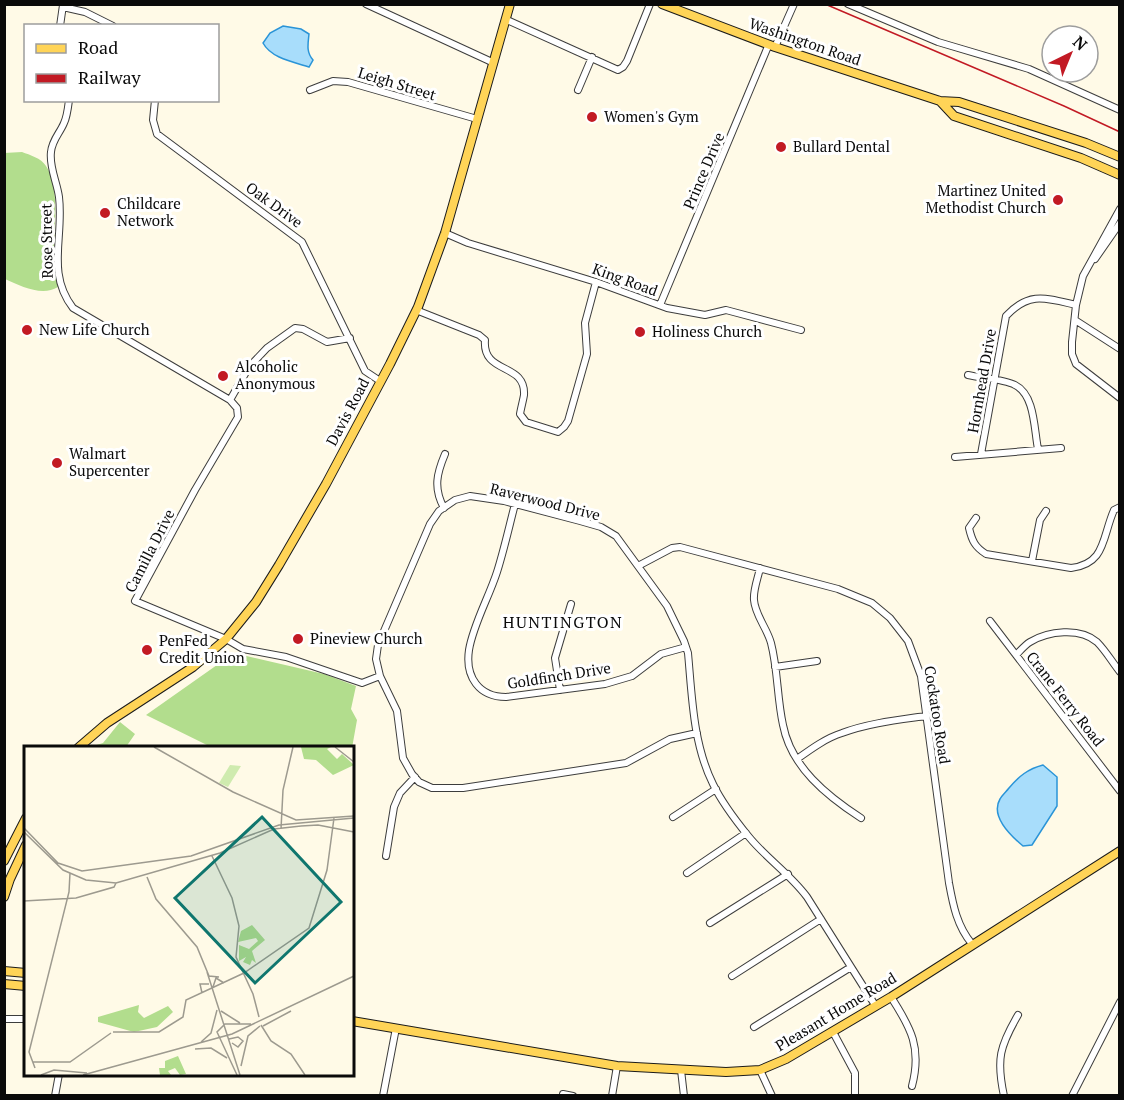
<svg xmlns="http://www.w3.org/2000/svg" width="1124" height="1100" viewBox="0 0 1124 1100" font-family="'PT Serif',serif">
	<rect width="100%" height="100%" fill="#fffae7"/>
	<!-- forest -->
	<path fill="#b2dd8d" d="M22 152C30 155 41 158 46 166 61 188 53 228 54 254 55 265 57 276 58 287 42 297 21 286 5 279L4 153Z
		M234 653 324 674 356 686 351 709 357 720 352 748 211 747 146 715Z
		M120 722 135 734 126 747H90L103 743Z"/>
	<!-- water -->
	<path fill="#a8ddfb" stroke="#2a94d7" stroke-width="1.5" d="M283 26 301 29 309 34C308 44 306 52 313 60L309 67C293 62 271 58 263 43L270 33Z
		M1043 765 1057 777V806L1032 845 1023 846C1011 836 990 816 1000 799 1002 795 1006 792 1009 788 1019 776 1028 769 1043 765Z"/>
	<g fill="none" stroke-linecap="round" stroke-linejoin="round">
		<defs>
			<path id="minor" d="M366 4 494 63
				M848 4 938 42 1029 69 1120 110
				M63 7 85 12 113 26
				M507 20 618 70 623 67 627 61 650 4
				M60 26 63 5
				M775 47 794 4
				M310 90 333 81 348 82 477 119
				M578 90 592 57
				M69 100C68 108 67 117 64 123 60 133 52 140 51 152 49 167 57 182 59 197 64 237 46 273 73 308L230 400
				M155 100 153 120 157 134 302 242 365 371 380 381
				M1120 209 1083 276 1076 305 1072 342V354L1076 364 1120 398
				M445 233 468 243 596 282 667 308 705 315 726 310 801 330
				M1095 259 1120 223
				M660 305 769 44
				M416 310 479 335 485 340C482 375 526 362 524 395 523 401 521 408 520 414L526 422 558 432 564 427 568 421 587 354 585 323 596 282
				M1075 320 1120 349
				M350 338 327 342 303 329 295 328 267 348 249 367 230 400 237 408 238 417 195 490 135 601 226 639 243 649 286 657 362 683 380 676
				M968 375C981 378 1004 379 1015 385 1035 395 1034 429 1038 449
				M981 454 1006 316C1029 291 1046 298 1076 305
				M955 457 1061 448
				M515 504C509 527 504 550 497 572 489 597 473 625 469 650 465 677 479 697 506 697L605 684 632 676 661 654 686 647
				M444 508C433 488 437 473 445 454
				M976 518 969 528C972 541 975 547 986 554L1071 568C1106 564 1102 537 1114 510L1120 507
				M1032 561 1040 520 1046 511
				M638 566 672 548 680 547 838 589 872 603 890 618 908 641 921 676 949 883C953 905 957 926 972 944
				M760 568C758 578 753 590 754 600 755 615 767 628 771 643 778 670 777 698 783 725 791 767 827 796 861 818
				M990 621 1120 791
				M1016 655C1020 651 1025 645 1030 642 1048 631 1080 627 1097 642 1106 651 1112 662 1120 672
				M775 667 817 661
				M560 690 555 658 571 604
				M697 733 670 739 626 763 463 788H432L419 782 412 774 403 758 397 711 380 676 376 659 378 645 430 524 439 511 455 500 470 496 504 501 580 521 601 527 616 536 667 606 684 641 688 653C692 696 693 744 713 784 722 803 736 821 749 837 767 859 790 874 807 897L875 1005
				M797 759C811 749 826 738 842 733 869 723 898 720 926 716
				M673 817 716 789
				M386 856 394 807 400 793 415 777
				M687 873 746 833
				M710 923 788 874
				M732 976 821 919
				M891 997C911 1028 922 1048 912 1086
				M4 1019H26
				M754 1027 851 967
				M833 1032 855 1073V1096
				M681 1070 684 1096
				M760 1070 772 1096
				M563 1094 573 1096
				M55 1096 59 1074
				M383 1096 396 1028
				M612 1096 617 1066
				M1004 1096C996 1059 1000 1046 1018 1015
				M1072 1096 1120 1002"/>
			<path id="major" d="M662 4 775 47 940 101 959 102 1086 143 1120 157
				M940 101 954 116 1081 158 1120 175
				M78 748 107 723 193 667 226 639 256 602 279 565 326 484 390 364 418 307 445 233 510 4
				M4 861 26 818
				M4 897 10 879 26 845
				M4 971 26 973
				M4 984 26 986
				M352 1021 617 1066 726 1072 760 1070 786 1059 891 997 1120 851"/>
		</defs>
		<!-- minor casing -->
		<use href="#minor" stroke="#3d3d3d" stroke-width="8"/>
		<!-- major casing -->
		<use href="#major" stroke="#1b1b1b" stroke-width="10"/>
		<!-- minor -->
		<use href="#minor" stroke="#fff" stroke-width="6"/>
		<!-- major -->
		<use href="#major" stroke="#ffd457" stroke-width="8"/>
		<!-- rail -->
		<path stroke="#c21a24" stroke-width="1.5" d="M825 4 1064 106 1120 132"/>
	</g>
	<!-- markers -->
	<g fill="#c21a24" stroke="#fff" stroke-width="2">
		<circle cx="592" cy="117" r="6"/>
		<circle cx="781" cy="147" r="6"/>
		<circle cx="1058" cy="200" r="6"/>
		<circle cx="105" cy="213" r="6"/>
		<circle cx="27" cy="330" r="6"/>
		<circle cx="640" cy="332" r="6"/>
		<circle cx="223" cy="376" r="6"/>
		<circle cx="57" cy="463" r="6"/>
		<circle cx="298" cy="639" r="6"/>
		<circle cx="147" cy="650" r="6"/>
	</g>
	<g text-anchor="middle" stroke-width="6" stroke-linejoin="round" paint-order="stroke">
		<!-- street labels -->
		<g font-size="15" fill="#0a0a0a" stroke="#fff">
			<text transform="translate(805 42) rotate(19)" y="5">Washington Road</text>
			<text transform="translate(397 84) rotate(17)" y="5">Leigh Street</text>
			<text transform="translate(704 171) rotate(-67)" y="5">Prince Drive</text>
			<text transform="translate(274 205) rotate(36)" y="5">Oak Drive</text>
			<text transform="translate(47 241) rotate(-91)" y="5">Rose Street</text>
			<text transform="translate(625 280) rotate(20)" y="5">King Road</text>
			<text transform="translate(982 381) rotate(-80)" y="5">Hornhead Drive</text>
			<text transform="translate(348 412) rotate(-62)" y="5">Davis Road</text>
			<text transform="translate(545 502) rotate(14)" y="5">Raverwood Drive</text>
			<text transform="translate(150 551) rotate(-63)" y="5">Camilla Drive</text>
			<text transform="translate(559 676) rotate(-9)" y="5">Goldfinch Drive</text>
			<text transform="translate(1065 699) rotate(52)" y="5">Crane Ferry Road</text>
			<text transform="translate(937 715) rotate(81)" y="5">Cockatoo Road</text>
			<text transform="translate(836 1012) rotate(-31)" y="5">Pleasant Home Road</text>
		</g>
		<!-- poi labels -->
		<g font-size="15" fill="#0a0a0a" stroke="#fff" text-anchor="start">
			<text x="604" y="122">Women's Gym</text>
			<text x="793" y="152">Bullard Dental</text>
			<text x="1046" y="196" text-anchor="end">Martinez United<tspan x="1046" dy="17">Methodist Church</tspan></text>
			<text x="117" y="209">Childcare<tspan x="117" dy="17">Network</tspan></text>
			<text x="39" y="335">New Life Church</text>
			<text x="652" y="337">Holiness Church</text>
			<text x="235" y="372">Alcoholic<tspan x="235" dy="17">Anonymous</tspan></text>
			<text x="69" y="459">Walmart<tspan x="69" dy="17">Supercenter</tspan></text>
			<text x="310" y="644">Pineview Church</text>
			<text x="159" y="646">PenFed<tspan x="159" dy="17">Credit Union</tspan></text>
		</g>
		<!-- neighbourhood labels -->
		<g font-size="16" letter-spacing="1.5" fill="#0a0a0a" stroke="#fff">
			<text x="563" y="628">HUNTINGTON</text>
		</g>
	</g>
	<!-- overview -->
	<g transform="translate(24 746)">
		<rect width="330" height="330" fill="#fffae7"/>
		<path d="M206 19 217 20 204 41 195 37Z" fill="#cfebaf"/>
		<path d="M277 1H307L303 3 313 13 318 8 330 19 309 29 292 14 280 13ZM228 179 241 194 228 205 232 217 228 214 226 219 219 216 222 211 215 215V199L225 203 234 195 232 192 214 196 217 185ZM115 259 114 266 120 272 144 260 149 266 133 281 110 286 74 276V271ZM154 310 162 328 156 329 151 322 144 325 147 329H136L135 322H141V315Z" fill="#b2dd8d"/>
		<path fill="none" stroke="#9d9a8f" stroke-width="1.5" d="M130 1 209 46 272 74 330 70M311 1 330 16M277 80 294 79 330 86M0 82 34 117 58 125 167 110 255 79 330 72M257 83 259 44 269 1M0 86 39 124 62 134 92 137 196 107 250 83 277 80M188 110 208 152 215 180 212 211 229 248 235 271M123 131 132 153 173 201 185 230 195 231M0 155 52 152 90 141 92 137M183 226 216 329M189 241 192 232 200 237M178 247 176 238H185M197 265 216 277M237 279 247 295 267 308 281 329M239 280 267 265M89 286H135L159 271 162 254 220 227 285 182 303 124 310 72M205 293 214 291 219 295 214 301 208 297M177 296 187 287 193 264M171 303 187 302 203 312M9 316H46L87 287M217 320 224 290 236 280M11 322 5 306 45 146 46 127M17 329 30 324 63 327M59 329 208 288 330 230M213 329 193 286 201 278H227"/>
		<path fill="#0f766e" fill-opacity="0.15" stroke="#0f766e" stroke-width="3" d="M238 71 317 156 231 237 151 152Z"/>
		<rect width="330" height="330" fill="none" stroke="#0a0a0a" stroke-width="3"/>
	</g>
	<!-- border -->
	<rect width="1124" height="1100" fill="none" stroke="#0a0a0a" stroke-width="12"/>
	<!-- legend -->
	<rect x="24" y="24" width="195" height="78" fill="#ffffff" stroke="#9d9d9d" stroke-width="1.5"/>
	<rect x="36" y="44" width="30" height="9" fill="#ffd457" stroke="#9d9d9d" stroke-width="1.5"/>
	<text x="78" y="54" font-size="18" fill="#0a0a0a">Road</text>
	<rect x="36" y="74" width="30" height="9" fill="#c21a24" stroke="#9d9d9d" stroke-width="1.5"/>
	<text x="78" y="84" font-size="18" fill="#0a0a0a">Railway</text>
	<!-- north arrow -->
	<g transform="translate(1070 54) rotate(43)"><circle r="28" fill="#ffffff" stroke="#9d9d9d" stroke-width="1.5"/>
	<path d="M0-4.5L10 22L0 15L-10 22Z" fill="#c21a24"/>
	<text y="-9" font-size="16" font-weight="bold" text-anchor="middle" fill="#0a0a0a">N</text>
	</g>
</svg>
